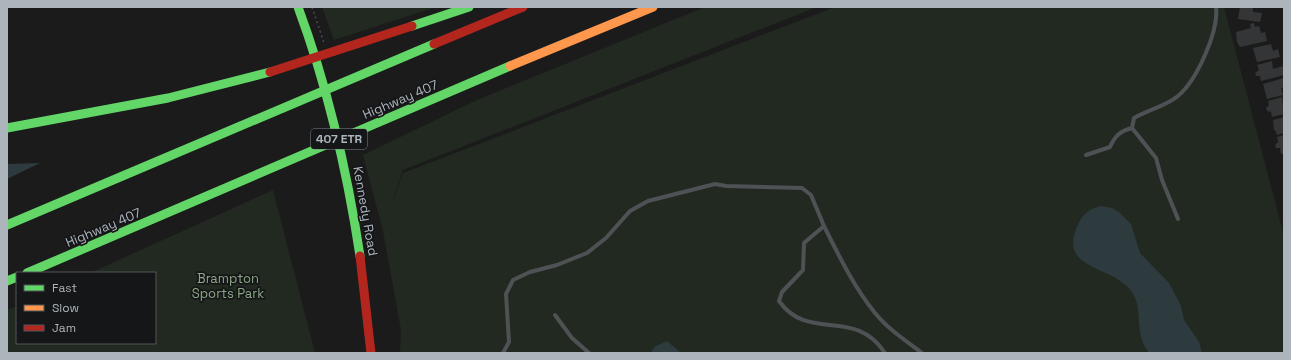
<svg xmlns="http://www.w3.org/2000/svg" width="1291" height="360" viewBox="0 0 1291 360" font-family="'Space Grotesk',sans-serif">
	<rect width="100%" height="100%" fill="#1b1b1c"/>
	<!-- green -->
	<path fill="#222921" d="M322 7H436L334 40Z
		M705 7H817L403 170 390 209 403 173 835 7H1224L1284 236V353H400L401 330 383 231 363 155 479 99Z
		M273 190 315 353H7V310L17 306V343H155V273H90Z"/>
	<!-- water -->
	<path fill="#2e3b3e" d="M40 163 7 179V164Z
		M1101 206 1112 208 1120 213 1131 224 1140 253 1169 283 1181 306 1184 320 1199 342 1202 353H1149C1133 332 1144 310 1132 292 1114 265 1058 271 1077 227 1082 215 1088 209 1101 206Z
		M667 341 681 353H651L654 347Z"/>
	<!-- building -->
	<path fill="#343536" d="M1240 7H1253V12L1262 13 1260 22 1238 19Z
		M1254 23 1255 27 1259 26 1261 33 1265 32 1267 41 1240 47 1237 42 1236 32 1251 28 1250 24Z
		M1271 44 1273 51 1278 49 1280 57 1257 62 1253 48Z
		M1272 61 1273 69 1283 66 1284 75 1261 81 1260 76H1256L1255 73 1259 70 1257 65Z
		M1284 78V87L1281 88 1283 95 1267 99 1263 84Z
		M1282 97 1284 114 1272 117 1271 112 1267 111 1266 108 1269 105 1268 101Z
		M1284 117V133L1277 135 1275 130H1274L1273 120Z
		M1284 135V153L1281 154 1280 148H1276L1275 145 1278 142 1277 137Z"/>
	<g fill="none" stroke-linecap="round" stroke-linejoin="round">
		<!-- path -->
		<path stroke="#4b4d4f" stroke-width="1.5" stroke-dasharray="2 3" stroke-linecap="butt" d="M312 7 324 43"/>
		<!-- lane -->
		<path stroke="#4f5255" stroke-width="4" d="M1132 128 1156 158 1162 180 1178 219
			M1086 155 1110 147C1115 136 1120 131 1132 128L1134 118C1148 110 1166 106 1178 96 1197 80 1219 31 1216 7
			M555 315 572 338 589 353
			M503 353 509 342 506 294 513 280 530 272 557 265 587 253 606 238 630 211 648 201 715 184 726 186 802 188 811 195 824 226
			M885 353C854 306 809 343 779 301L782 292 803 270 804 243 824 226C839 256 854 287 875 313 888 329 906 341 922 353"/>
		<!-- fast -->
		<path stroke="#63d668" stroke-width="9" d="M298 7C328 88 347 170 360 256
			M412 26 469 7
			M7 128 168 98 270 72
			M7 225 434 44
			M27 273 510 66
			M7 281 17 277"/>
		<!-- slow -->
		<path stroke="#ff974d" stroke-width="9" d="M510 66 653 7"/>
		<!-- jam -->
		<path stroke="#b3261e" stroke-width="9" d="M434 44 523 7
			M270 72 412 26
			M360 256 371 353"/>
	</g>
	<g text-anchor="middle" stroke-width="3.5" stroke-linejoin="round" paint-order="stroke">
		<!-- shield labels -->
		<rect fill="#151618" stroke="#7f858b" stroke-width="1" x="311" y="129" width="56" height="20" rx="3"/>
		<g font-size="12" font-weight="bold" fill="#adb5bc">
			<text x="339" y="143">407 ETR</text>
		</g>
		<!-- street labels -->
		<g font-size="13" fill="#adb5bc" stroke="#151618">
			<text transform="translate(400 99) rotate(-23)" y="5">Highway 407</text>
			<text transform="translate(366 211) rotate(80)" y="5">Kennedy Road</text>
			<text transform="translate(103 227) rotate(-23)" y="5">Highway 407</text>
		</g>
		<!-- park labels -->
		<g font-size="13" fill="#8ba784" stroke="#151618">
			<text x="228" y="283">Brampton<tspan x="228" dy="15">Sports Park</tspan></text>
		</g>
	</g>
	<!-- border -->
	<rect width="1291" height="360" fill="none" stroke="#adb5bc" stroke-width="16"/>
	<!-- legend -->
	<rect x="16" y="272" width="140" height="72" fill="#151618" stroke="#52565a"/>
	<rect x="24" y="285" width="20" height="6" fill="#63d668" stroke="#52565a"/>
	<text x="52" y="292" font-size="12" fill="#adb5bc">Fast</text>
	<rect x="24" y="305" width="20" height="6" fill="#ff974d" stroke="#52565a"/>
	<text x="52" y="312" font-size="12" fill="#adb5bc">Slow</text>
	<rect x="24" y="325" width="20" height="6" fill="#b3261e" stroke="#52565a"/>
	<text x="52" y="332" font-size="12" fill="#adb5bc">Jam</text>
</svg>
